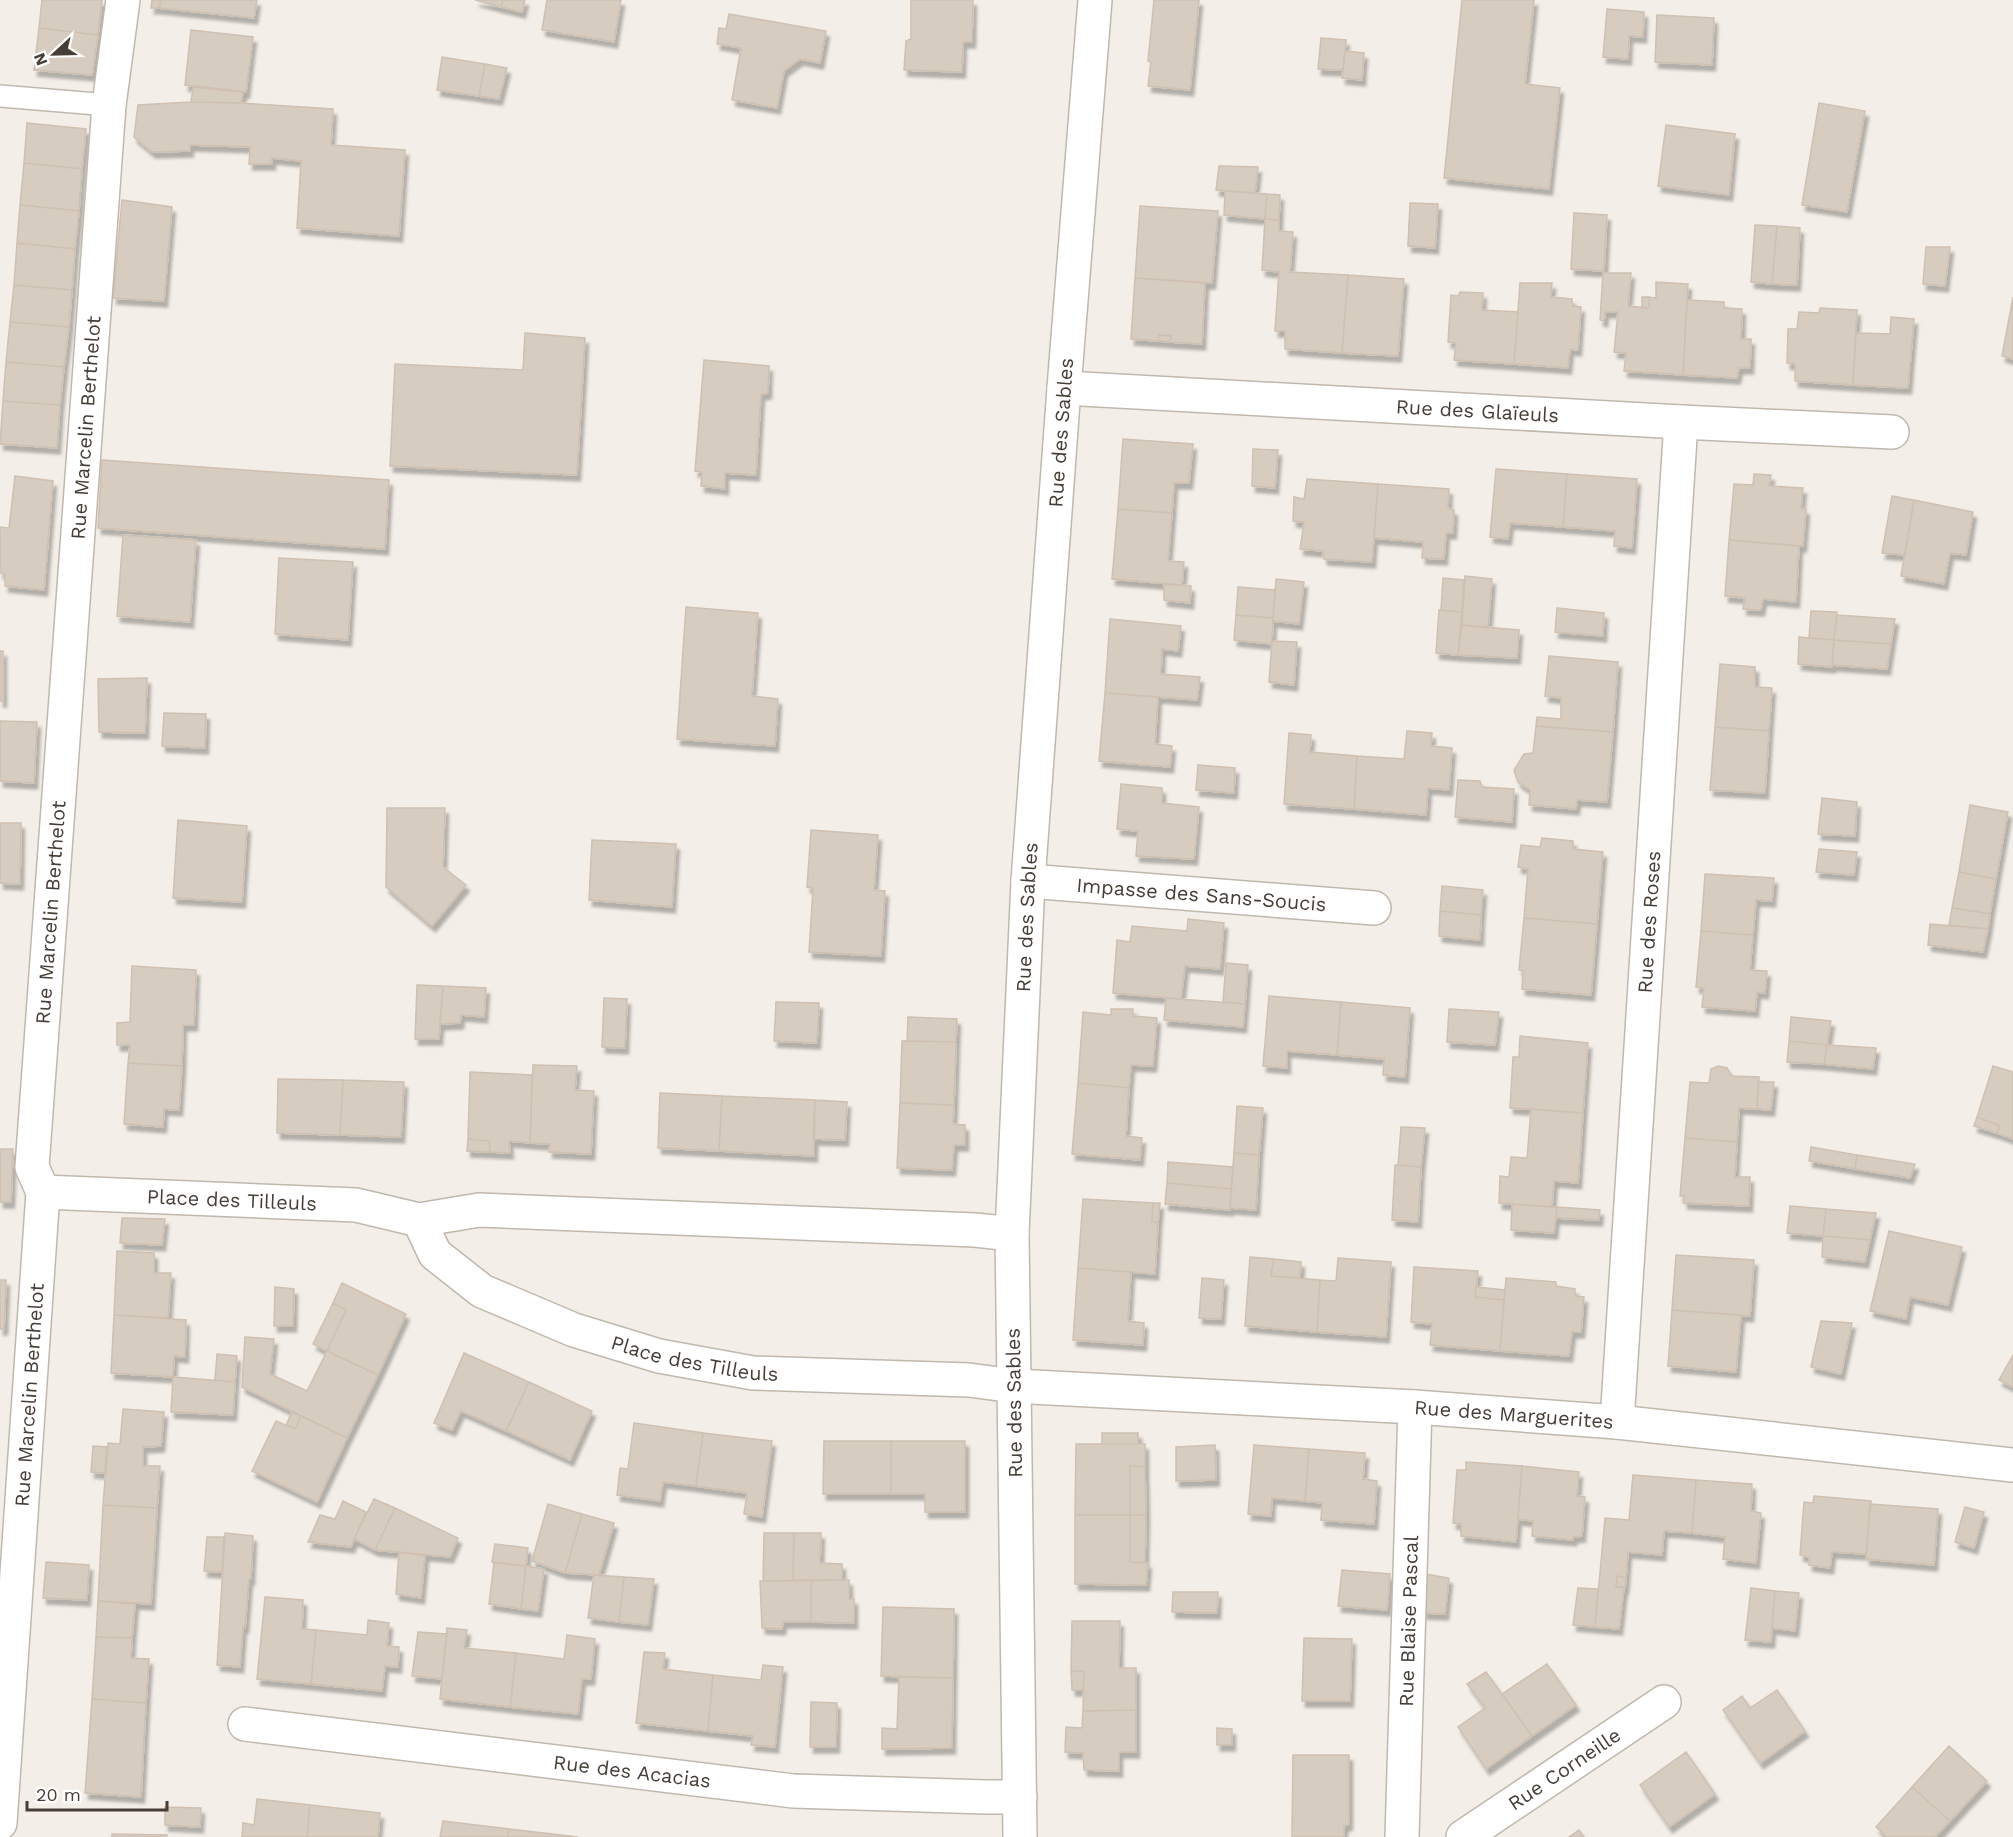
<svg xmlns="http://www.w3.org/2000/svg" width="2013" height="1837" viewBox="0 0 2013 1837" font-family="'Work Sans',sans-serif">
	<defs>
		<filter id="shadow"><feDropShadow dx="3.5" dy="6" stdDeviation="1.5" flood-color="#0004"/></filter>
	</defs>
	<rect width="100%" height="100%" fill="#f3eee7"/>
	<!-- building -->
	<path fill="#d7ccc0" stroke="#cfc0b1" stroke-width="1.5" filter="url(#shadow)" d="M42 0H102L98 35 39 28Z
		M152 0H161L159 8H151Z
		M161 0H257L254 18 159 8Z
		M475 0H503L501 7Z
		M503 0H525L522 12 501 7Z
		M547 0H621L614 42 542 30Z
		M911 0H973L972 42H963L962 72 904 70 906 41 911 39Z
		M1154 0H1199L1190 90 1148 86 1151 62 1148 61Z
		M1462 0H1534L1525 84 1560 88 1549 189 1444 178Z
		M1607 9 1644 12 1643 37 1629 36 1628 59 1603 57Z
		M729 14 826 31 820 63 800 59 784 71 777 108 732 100 741 48 717 44 719 28 726 29Z
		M1657 15 1714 18 1712 65 1655 62Z
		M39 28 98 35 92 75 34 70Z
		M191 30 253 37 246 92 185 85Z
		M1321 38 1346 40 1343 70 1318 69Z
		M1345 51 1364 53 1362 80 1342 78Z
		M442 57 485 64 479 96 437 90Z
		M485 64 507 68 499 99 479 96Z
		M193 87 243 92 241 103 191 102Z
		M191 102 241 103 333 109 331 145 405 150 399 236 297 228 301 161 272 158V164H249L250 147 190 145V151L152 152 134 137 138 105Z
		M1819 103 1865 111 1847 212 1802 205Z
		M27 123 86 129 82 169 24 163Z
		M1666 125 1735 134 1729 195 1658 186Z
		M24 163 82 169 79 211 20 205Z
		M1219 166 1258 167 1255 193 1216 190Z
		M1225 191 1267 194 1265 219 1224 215Z
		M1267 194 1280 195 1279 220 1265 219Z
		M122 200 172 207 164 301 113 298Z
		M1410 203 1438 204 1435 248 1408 246Z
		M20 205 79 211 75 249 17 243Z
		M1140 206 1218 211 1212 283 1135 278Z
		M1574 213 1607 215 1604 271 1571 269Z
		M1265 219 1279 220V231L1293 232 1290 272 1348 275 1342 353 1285 349V331H1275L1279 272 1262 270Z
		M1755 225 1777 226 1772 284 1751 282Z
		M1777 226 1800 228 1797 285 1772 284Z
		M17 243 75 249 72 290 14 285Z
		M1926 247H1950L1945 286 1923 284Z
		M1603 273H1631L1628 306 1649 308V297L1656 298V282L1688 284 1683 375 1624 371 1626 353 1614 352 1618 312H1605L1604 321 1600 320Z
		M1348 275 1404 279 1398 356 1342 353Z
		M1135 278 1205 283 1202 344 1170 342 1171 336 1159 335 1158 341 1131 339Z
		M1520 283H1552L1551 297 1572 299 1573 306 1581 307 1578 350 1570 349 1568 368 1514 364Z
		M14 285 72 290 69 327 10 322Z
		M1460 292 1483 293 1482 310 1518 312 1514 364 1454 360 1456 343 1448 342 1451 295 1458 296Z
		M1642 297H1649V308H1642Z
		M2013 297V359L2002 356Z
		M1687 300 1724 302V308L1742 309 1741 339H1751L1750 368H1739L1737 378 1683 375Z
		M1820 308 1857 310 1853 385 1795 381V364L1787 363 1788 329H1797L1799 312 1819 313Z
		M1891 317 1914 319 1908 388 1853 385 1856 333 1890 334Z
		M10 322 69 327 64 367 6 362Z
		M525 333 585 338 577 475 390 466 395 364 523 370Z
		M1159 335 1171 336 1170 342 1158 341Z
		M704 360 769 366 768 393 761 394 756 475 725 473V489L701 486 702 472 695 471Z
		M6 362 64 367 60 405 3 401Z
		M3 401 60 405 57 448 0 444Z
		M1123 439 1193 444 1189 483H1174L1172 513 1118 509Z
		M1253 449 1278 450 1275 488 1252 486Z
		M102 460 389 480 385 549 98 528Z
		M1496 469 1567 474 1563 527 1510 523 1508 539 1490 537Z
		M1567 474 1637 479 1632 548 1614 546 1615 531 1563 527Z
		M1754 474 1771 475 1769 486 1803 488 1801 508 1806 509 1803 546 1729 540 1734 484 1753 485Z
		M15 476 53 481 44 590 5 586V574L0 573V527L9 528Z
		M1307 479 1378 484 1372 562 1324 559 1323 551 1300 549 1304 522 1293 521 1294 497 1304 499Z
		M1378 484 1449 489 1448 508 1454 510 1453 533H1446L1444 559 1422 558 1423 542 1374 538Z
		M1892 496 1914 500 1905 555 1882 553Z
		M1914 500 1973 512 1966 555 1950 553 1944 584 1901 576Z
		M1118 509 1172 513 1168 561 1184 562 1182 585 1112 579Z
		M123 535 196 540 190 622 117 616Z
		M1729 540 1799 546 1796 602 1763 599 1761 610 1743 609 1745 598 1725 596Z
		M279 558 353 562 348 640 275 634Z
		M1465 576 1492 579 1488 628 1462 625Z
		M1443 578 1464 580 1462 612 1441 610Z
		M1276 579 1304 582 1299 624 1273 621Z
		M1164 584 1191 586 1190 603 1164 600Z
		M1238 587 1275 590 1273 618 1236 615Z
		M686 607 758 613 752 696 778 699 775 746 677 739Z
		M1557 608 1604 613 1603 636 1555 632Z
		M1439 610 1462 612 1458 655 1436 653Z
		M1811 611 1837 612 1834 640 1809 638Z
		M1236 615 1273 618 1272 644 1234 640Z
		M1837 615 1895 619 1891 644 1834 640Z
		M1110 619 1181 626 1178 651 1162 649 1161 674 1200 677 1197 700 1105 693Z
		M1462 625 1519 630 1517 658 1458 655Z
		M1799 637 1834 640 1832 667 1798 664Z
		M1834 640 1891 644 1887 669 1832 665Z
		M1272 641 1297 642 1294 685 1269 682Z
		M0 651H3V701H0Z
		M1549 656 1618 662 1613 732 1536 726 1537 717 1561 719V698L1545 696Z
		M1720 664 1755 667V687L1772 688 1769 731 1715 727Z
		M147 678 145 733 99 732 98 679Z
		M1105 693 1158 697 1155 744 1172 746 1170 767 1099 761Z
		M164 713 206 714 205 748 162 746Z
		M0 721 37 722 34 783 0 781Z
		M1536 726 1613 732 1607 802 1577 800 1576 809 1529 805 1530 790 1518 782 1514 770 1524 754 1533 753Z
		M1715 727 1769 731 1765 793 1710 790Z
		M1407 731 1432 733 1431 746 1452 748 1449 790 1428 788 1426 815 1354 809 1357 756 1404 759Z
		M1289 733 1311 735 1310 752 1357 756 1354 809 1284 804Z
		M1198 765 1235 768 1234 793 1196 790Z
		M1458 780 1480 781 1482 787 1514 789 1512 822 1455 817Z
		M1121 784 1162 788V803L1199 807 1194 859 1136 856 1138 831 1117 829Z
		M1822 798 1857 802 1855 836 1818 834Z
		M1970 805 2008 812 1996 879 1959 872Z
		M387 808H445L443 867 466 885 432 926 386 887Z
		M178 820 247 826 242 902 173 898Z
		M0 823H21L20 884 0 883Z
		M811 830 878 835 874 890 885 891 881 956 809 952 813 888 807 887Z
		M1542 838 1573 841V849L1603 852 1597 924 1524 918 1528 869 1518 867 1521 845 1540 847Z
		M592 840 676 844 672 907 589 900Z
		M1819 849 1857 852 1854 875 1816 872Z
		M1959 872 1996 879 1990 914 1952 908Z
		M1705 874 1774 878 1772 901 1756 900 1753 935 1701 931Z
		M1442 886 1483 890 1481 915 1440 911Z
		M1952 908 1990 914 1988 929 1949 925Z
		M1440 911 1481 915 1480 940 1439 936Z
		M1524 918 1597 924 1591 995 1522 989 1523 971 1519 970Z
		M1188 919 1224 923 1220 969 1185 966 1181 999 1113 993 1117 940 1130 942 1132 926 1187 931Z
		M1930 924 1988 929 1983 952 1928 945Z
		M1701 931 1753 935 1750 970 1767 971 1765 993 1757 992 1755 1011 1702 1007 1704 988 1696 987Z
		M1226 963 1248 965 1245 1004 1223 1002Z
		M132 966 196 970 194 1025H183L182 1066 128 1063 130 1045H117V1023L130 1022Z
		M417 985 443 986 439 1039H415Z
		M443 986 486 988 484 1017 461 1015 460 1023 440 1024Z
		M1269 996 1341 1002 1337 1055 1287 1051V1068L1263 1066Z
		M604 998 627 999 625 1048 602 1047Z
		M1166 998 1245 1004 1243 1027 1164 1020Z
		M776 1002 819 1003 817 1043 774 1041Z
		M1341 1002 1410 1008 1405 1077 1383 1075 1384 1059 1337 1055Z
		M1111 1009H1133V1016L1157 1018 1153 1066 1131 1065 1129 1088 1078 1083 1083 1012 1111 1015Z
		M1449 1009 1499 1012 1495 1045 1447 1042Z
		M908 1017 957 1019 956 1042 907 1041Z
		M1791 1017 1831 1021 1827 1045 1789 1041Z
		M1520 1036 1588 1043 1583 1113 1510 1108 1513 1057H1519Z
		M902 1041 956 1042 954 1105 900 1103Z
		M1789 1041 1827 1045 1824 1064 1787 1062Z
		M1827 1045 1876 1048 1873 1069 1824 1064Z
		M128 1063 182 1066 179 1110 164 1109 163 1127 124 1124Z
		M533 1065 577 1066 575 1090 594 1091 591 1154 549 1152 550 1144 530 1143Z
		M1718 1066 1727 1068 1732 1076 1759 1077 1757 1109 1739 1108 1737 1142 1685 1138 1690 1082 1709 1083 1711 1069Z
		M1993 1066 2013 1072V1139L1997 1133 2000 1126 1977 1117Z
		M470 1072 532 1075 530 1143 509 1141 510 1153 490 1152 489 1141 468 1139Z
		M278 1079 343 1080 340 1135 277 1133Z
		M343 1080 404 1082 401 1137 340 1135Z
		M1758 1082H1774L1771 1110 1757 1109Z
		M1078 1083 1129 1088 1126 1136 1142 1138 1140 1160 1072 1154Z
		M660 1093 722 1096 719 1151 658 1148Z
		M722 1096 815 1100 814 1156 719 1151Z
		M815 1100 847 1102 845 1140 813 1139Z
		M900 1103 954 1105 953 1124 965 1125V1145H954L952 1170 897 1168Z
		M1237 1106 1263 1108 1259 1155 1234 1153Z
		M1531 1109 1583 1113 1578 1183 1554 1181 1552 1207 1499 1203 1500 1176 1509 1177 1511 1157 1527 1158Z
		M1977 1117 2000 1126 1997 1133 1974 1126Z
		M1401 1127 1425 1128 1421 1167 1398 1165Z
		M1685 1138 1737 1142 1735 1177H1750L1749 1206 1684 1203V1196H1680Z
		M468 1139 489 1141 490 1152 467 1151Z
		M1811 1147 1857 1155 1855 1169 1809 1161Z
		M0 1149H13L11 1202H0Z
		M1234 1153 1259 1155 1256 1210 1230 1208Z
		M1857 1155 1915 1164 1910 1178 1855 1169Z
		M1168 1162 1233 1167 1231 1189 1167 1183Z
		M1395 1165 1421 1167 1418 1222 1392 1220Z
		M1167 1183 1231 1189 1230 1210 1165 1204Z
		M1083 1199 1153 1203 1152 1221 1158 1223 1155 1274 1078 1268Z
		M1153 1203H1160L1158 1223 1152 1221Z
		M1512 1204 1557 1207 1554 1233 1511 1230Z
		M1790 1206 1826 1209 1823 1236 1787 1233Z
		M1557 1207 1600 1210 1599 1220 1556 1218Z
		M1826 1209 1876 1213 1870 1240 1823 1236Z
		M122 1218 165 1219 162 1245 120 1243Z
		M1889 1231 1962 1247 1948 1305 1910 1297 1906 1319 1870 1311Z
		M1823 1236 1870 1240 1865 1262 1822 1257Z
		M117 1251 154 1253V1273H171L168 1318 114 1315Z
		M1676 1255 1754 1260 1750 1316 1672 1310Z
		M1250 1257 1274 1259 1271 1276 1320 1280 1317 1332 1245 1326Z
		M1338 1258 1391 1262 1386 1337 1317 1332 1320 1280 1336 1281Z
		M1274 1259 1301 1262 1300 1278 1271 1276Z
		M1414 1267 1478 1271 1475 1297 1504 1300 1500 1351 1430 1345 1432 1324 1411 1322Z
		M1078 1268 1131 1272 1128 1321 1144 1323 1143 1345 1073 1340Z
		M1202 1278 1224 1280 1221 1319 1199 1318Z
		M1506 1278 1556 1282V1286L1575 1289V1296L1584 1297 1581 1332H1572L1569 1356 1500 1351Z
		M0 1280H6L4 1329H0Z
		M342 1283 406 1314 378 1375 327 1351 346 1310 333 1303Z
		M275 1287 294 1289 293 1326H274Z
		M1476 1287 1505 1290 1504 1300 1475 1297Z
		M333 1303 346 1310 327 1351 313 1344Z
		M1672 1310 1741 1315 1736 1372 1668 1366Z
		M114 1315 186 1320 185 1357 174 1356 173 1377 111 1373Z
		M1821 1321 1852 1323 1841 1374 1811 1367Z
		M245 1337 274 1339 270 1374 307 1391 327 1351 378 1375 347 1438 242 1387Z
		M464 1353 529 1382 506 1431 461 1411 452 1430 434 1423Z
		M217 1354 237 1356 235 1382 215 1380Z
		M2013 1355V1387L1999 1380Z
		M173 1377 235 1382 233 1415 171 1412Z
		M529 1382 592 1411 570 1460 506 1431Z
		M123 1409 164 1412 161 1446 143 1447V1466H160L157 1508 103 1505 108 1443 120 1444Z
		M292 1412 301 1416 295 1429 286 1425Z
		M301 1416 347 1438 317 1502 252 1471 276 1421 295 1429Z
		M634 1423 703 1433 696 1486 663 1482 660 1501 617 1495 620 1468 628 1469Z
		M703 1433 772 1441 762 1517 744 1514 747 1493 696 1486Z
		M1102 1433H1138V1444H1102Z
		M824 1441H891V1494H823Z
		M891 1441H965V1512H925V1494H891Z
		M1076 1444H1145V1467L1130 1466V1515H1075Z
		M1215 1445 1216 1480 1176 1481V1447Z
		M1254 1445 1309 1449 1305 1501 1272 1498 1271 1516 1248 1514Z
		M93 1446 107 1447 105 1473 91 1472Z
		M1309 1449 1365 1453 1363 1479 1377 1481 1374 1524 1321 1520 1322 1503 1305 1501Z
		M1466 1462 1522 1466 1516 1542 1461 1536V1524L1453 1523 1457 1470H1466Z
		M1130 1466 1145 1467 1146 1515H1130Z
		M1522 1466 1579 1472 1577 1496 1585 1497 1582 1536 1573 1537V1540L1532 1536 1533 1521 1518 1519Z
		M1633 1475 1696 1480 1692 1533 1664 1531 1662 1555 1628 1552 1626 1578 1617 1576 1616 1587H1624L1619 1629 1595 1627 1605 1518 1629 1520Z
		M1696 1480 1752 1484 1751 1511 1761 1513 1756 1563 1723 1559 1725 1537 1692 1533Z
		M1814 1496 1871 1501 1866 1554 1832 1552 1830 1568 1809 1565V1557L1800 1555 1804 1502 1813 1503Z
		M374 1499 395 1508 375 1550 354 1539Z
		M343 1501 366 1512 351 1547 308 1542 320 1515 335 1519Z
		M548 1504 582 1514 565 1573 532 1561Z
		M1870 1504 1938 1509 1934 1565 1866 1559Z
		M103 1505 157 1508 151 1604 98 1601Z
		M1965 1507 1984 1512 1974 1548 1955 1542Z
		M395 1508 458 1538 450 1557 375 1550Z
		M582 1514 614 1523 599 1575 565 1573Z
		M1075 1515H1130V1562L1148 1563 1146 1585 1075 1584Z
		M1130 1515H1146L1145 1563 1130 1562Z
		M225 1533 253 1536 251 1579H249L245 1627 243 1626 240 1667 217 1665Z
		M764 1533H794L793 1581H763Z
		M794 1533H821L820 1563 842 1564V1580L793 1581Z
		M207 1537H224L222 1572 204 1571Z
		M495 1544 528 1548 526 1566 492 1562Z
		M399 1552 425 1556 421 1598 396 1594Z
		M46 1562 89 1565 87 1600 43 1598Z
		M494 1563 526 1566 521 1609 489 1604Z
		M526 1566 544 1569 538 1611 521 1609Z
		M1342 1570 1390 1574 1387 1610 1338 1606Z
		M1426 1574 1449 1578 1445 1614 1423 1613Z
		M594 1575 624 1577 619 1622 588 1618Z
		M1617 1576 1626 1578 1625 1588 1616 1587Z
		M624 1577 654 1579 648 1625 619 1622Z
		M811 1580H849V1599H854V1623L811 1622Z
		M811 1580V1622H783L782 1629 762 1628 760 1581Z
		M1578 1588 1598 1589 1595 1627 1573 1625Z
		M1751 1588 1775 1591 1771 1642 1745 1640Z
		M1775 1591 1799 1593 1795 1631 1772 1628Z
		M1173 1592H1218L1217 1613 1172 1612Z
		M265 1597 303 1600 302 1629 316 1630 311 1684 257 1679Z
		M98 1601 135 1604 132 1638 96 1637Z
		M883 1607 954 1609 953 1678 881 1676Z
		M368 1620 389 1623 387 1646 399 1647 398 1667 385 1666 382 1691 311 1684 316 1630 367 1635Z
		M1072 1621H1120L1119 1668H1136V1710L1083 1711 1084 1671H1071Z
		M447 1628 467 1630 464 1648 516 1653 510 1707 440 1699Z
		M418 1632 447 1634 442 1679 412 1676Z
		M567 1635 595 1639 591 1679H582L578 1714 510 1707 516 1653 564 1659Z
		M96 1637 132 1638 131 1658 149 1659 146 1703 92 1699Z
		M1304 1638 1352 1639 1350 1701H1302Z
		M644 1652 665 1653 663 1669 713 1675 708 1731 636 1723Z
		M1547 1664 1576 1705 1532 1736 1502 1694Z
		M763 1665 783 1667 775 1747 751 1745 753 1736 708 1731 713 1675 761 1680Z
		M1071 1671H1084L1083 1690H1072Z
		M1486 1672 1532 1736 1486 1769 1458 1727 1485 1708 1467 1684Z
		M899 1677 953 1678 952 1748 882 1749V1728L897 1729Z
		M1777 1690 1805 1731 1760 1763 1723 1710 1742 1696 1750 1708Z
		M92 1699 146 1703 141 1797 85 1793Z
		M811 1702 837 1703 836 1747H810Z
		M1136 1710V1752H1119V1771L1084 1770 1083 1753 1065 1752 1066 1727 1082 1728 1083 1711Z
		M1217 1728 1232 1729V1745H1217Z
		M1949 1746 1987 1781 1950 1821 1912 1787Z
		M1686 1752 1715 1794 1669 1827 1640 1785Z
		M1293 1755H1349V1824L1344 1826V1837H1292Z
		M1912 1787 1950 1821 1935 1837H1887L1876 1827Z
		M257 1799 310 1805 307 1837H242L243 1823 254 1825Z
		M310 1805 380 1813 378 1837H307Z
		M165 1807 201 1808 200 1827 165 1825Z
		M443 1821 509 1829 508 1837H440Z
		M509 1829 578 1837H508Z
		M1579 1830 1584 1837H1569Z
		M112 1834 167 1835V1837H112Z"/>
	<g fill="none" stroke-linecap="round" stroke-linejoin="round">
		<defs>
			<path id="lane" d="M0 96 109 105"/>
			<g id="street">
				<path id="s1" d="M1064 388 1681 422 1892 432"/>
				<path id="s2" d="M1028 881 1374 908"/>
				<path id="s3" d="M43 1192 356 1205 419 1220 479 1210 975 1230 1012 1234"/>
				<path id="s4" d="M419 1220 435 1254 482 1291 574 1330 659 1356 753 1373 969 1380 1014 1386 1415 1407 1617 1422 2013 1465"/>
				<path id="s5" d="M1617 1422 1681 422"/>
				<path id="s6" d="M245 1724 793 1791 986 1797H1020"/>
				<path id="s7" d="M0 1823 43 1192 32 1167 109 105 123 0"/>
				<path id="s8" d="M1020 1837 1012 1234 1028 881 1064 388 1095 0"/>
				<path id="s9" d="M1402 1837 1415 1407"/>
				<path id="s10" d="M1463 1837 1664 1702"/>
			</g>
		</defs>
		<!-- lane casing -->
		<use href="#lane" stroke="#c1b8ad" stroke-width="24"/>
		<!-- street casing -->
		<use href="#street" stroke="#c1b8ad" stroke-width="36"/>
		<!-- lane -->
		<use href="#lane" stroke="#fff" stroke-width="21"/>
		<!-- street -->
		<use href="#street" stroke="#fff" stroke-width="33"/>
	</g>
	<g text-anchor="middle" stroke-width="5" stroke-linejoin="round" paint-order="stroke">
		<!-- street labels -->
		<g font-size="20" fill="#463e36" stroke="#fff">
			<text dy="7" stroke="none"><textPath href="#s1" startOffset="414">Rue des Glaïeuls</textPath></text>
			<text dy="7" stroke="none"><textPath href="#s7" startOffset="1401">Rue Marcelin Berthelot</textPath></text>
			<text dy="7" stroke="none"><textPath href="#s8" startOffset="1406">Rue des Sables</textPath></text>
			<text dy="7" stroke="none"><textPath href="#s2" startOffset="174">Impasse des Sans-Soucis</textPath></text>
			<text dy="7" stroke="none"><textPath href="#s7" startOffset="915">Rue Marcelin Berthelot</textPath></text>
			<text dy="7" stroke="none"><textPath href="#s8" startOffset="920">Rue des Sables</textPath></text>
			<text dy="7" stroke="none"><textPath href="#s5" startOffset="501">Rue des Roses</textPath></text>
			<text dy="7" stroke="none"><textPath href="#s3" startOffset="189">Place des Tilleuls</textPath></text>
			<text dy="7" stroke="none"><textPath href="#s4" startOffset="322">Place des Tilleuls</textPath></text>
			<text dy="7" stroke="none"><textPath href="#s7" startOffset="429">Rue Marcelin Berthelot</textPath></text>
			<text transform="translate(1014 1403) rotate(-91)" y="7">Rue des Sables</text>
			<text dy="7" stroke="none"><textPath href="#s4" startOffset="1144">Rue des Marguerites</textPath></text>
			<text dy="7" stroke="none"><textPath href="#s9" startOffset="216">Rue Blaise Pascal</textPath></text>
			<text dy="7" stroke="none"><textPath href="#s10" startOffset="122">Rue Corneille</textPath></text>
			<text dy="7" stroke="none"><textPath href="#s6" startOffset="390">Rue des Acacias</textPath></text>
		</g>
	</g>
	<!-- north arrow -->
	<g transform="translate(54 54) rotate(248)" stroke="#ffffff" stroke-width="4.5" paint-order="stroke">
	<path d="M0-4.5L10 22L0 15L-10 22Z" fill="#463e36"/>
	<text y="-9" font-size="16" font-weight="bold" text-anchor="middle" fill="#463e36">N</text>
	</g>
	<!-- scale -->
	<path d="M27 1801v9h140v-9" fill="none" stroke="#463e36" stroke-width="3"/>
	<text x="36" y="1801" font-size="18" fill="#463e36" stroke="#ffffff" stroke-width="4.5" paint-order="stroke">20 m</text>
</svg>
